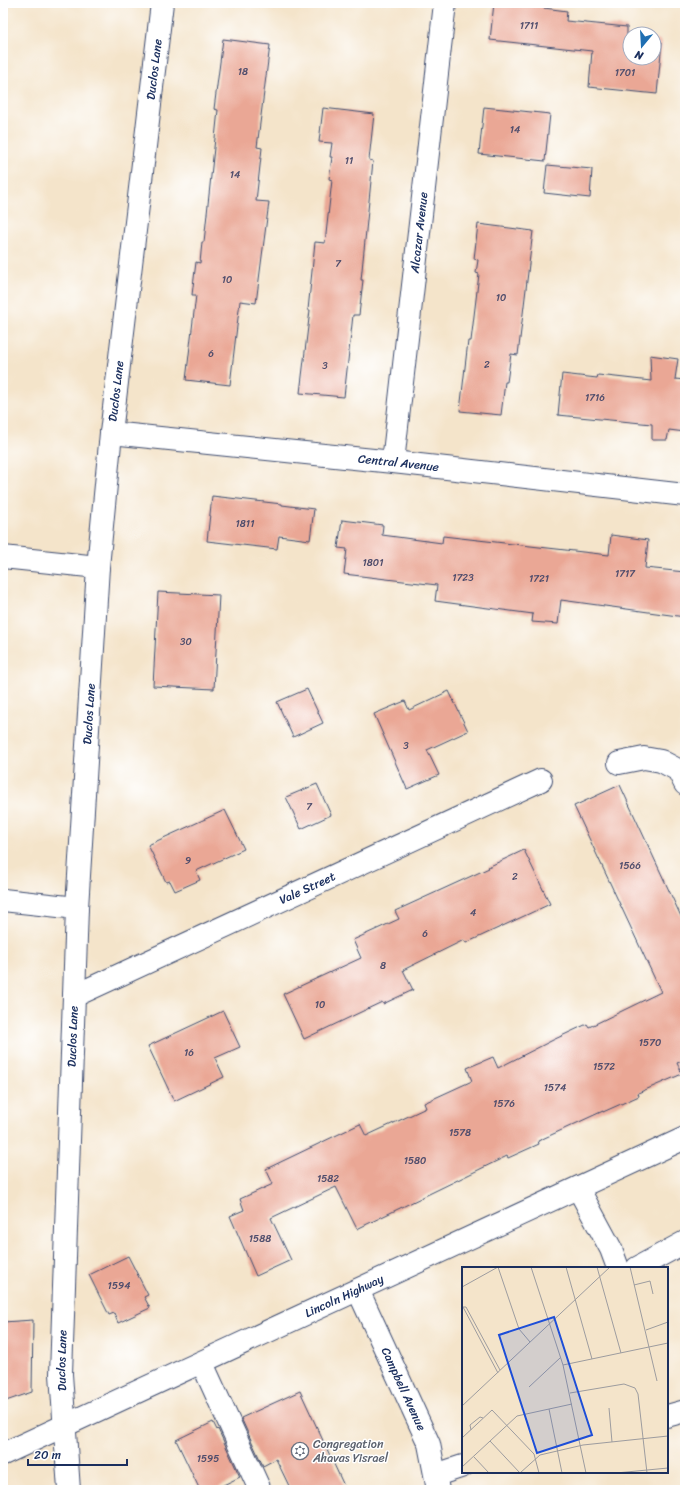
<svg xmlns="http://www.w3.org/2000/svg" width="688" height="1493" viewBox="0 0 688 1493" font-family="Sriracha,sans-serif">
	<rect width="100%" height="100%" fill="#fff"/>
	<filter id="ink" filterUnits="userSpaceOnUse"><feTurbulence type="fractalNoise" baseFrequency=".025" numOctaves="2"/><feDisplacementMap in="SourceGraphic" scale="8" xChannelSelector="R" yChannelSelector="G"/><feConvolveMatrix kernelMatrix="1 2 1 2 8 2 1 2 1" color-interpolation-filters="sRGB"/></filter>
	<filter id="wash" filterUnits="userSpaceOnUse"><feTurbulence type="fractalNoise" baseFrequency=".012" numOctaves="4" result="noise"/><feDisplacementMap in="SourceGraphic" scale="16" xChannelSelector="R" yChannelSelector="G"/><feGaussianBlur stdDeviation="0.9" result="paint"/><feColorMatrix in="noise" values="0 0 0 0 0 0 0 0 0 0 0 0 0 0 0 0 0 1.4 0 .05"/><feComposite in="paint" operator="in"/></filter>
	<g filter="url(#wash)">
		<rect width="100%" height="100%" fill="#f4e4ca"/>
		<g id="blocks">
			<!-- building -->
			<path fill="#eaa795" d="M494 3H527L544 5V8L567 11 566 21 627 27V36H630V58H654V39L660 40V42H662L657 94 589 87 592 51 490 40Z
				M223 39 270 45 257 147 262 148 256 201 269 202 256 303 240 301 230 385 186 380 196 295H192L196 262 200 263 202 242H204L218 110 214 109Z
				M484 107 550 114 545 161 479 154Z
				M323 108 374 114 369 160 373 161 361 280H363L359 315H353L344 397 300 393 310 310H308L315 242 325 243 332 180 329 179 332 157H330L332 143 319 142Z
				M547 165 592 169 590 198 544 193Z
				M478 224 533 231 518 355 511 354 507 382H505L501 415 460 411 468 341H471L479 274 476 273 478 260 474 259Z
				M650 355 678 359 675 379 685 380V432L669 430 667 440H652V424L558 415 562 374 597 378 598 375 651 381Z
				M212 496 282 504V505L314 509 310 540 279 536 277 549 207 541Z
				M342 520 383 525 382 535 442 543 443 536 609 555 611 535 648 540 645 568 685 572V617L561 600 558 624 532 622 533 614 435 601 437 585 344 574 347 549 338 548Z
				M158 592 219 595 214 689 153 686Z
				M307 689 323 723 293 737 277 702Z
				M449 691 468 731 427 750 439 775 407 789 374 714 405 701 409 710Z
				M317 784 331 815 301 829 286 797Z
				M620 785 685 925V1060L677 1063 682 1074 638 1093 639 1096 603 1112V1111L538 1141 539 1144 508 1158 507 1156 357 1229 336 1187 271 1218 291 1260 256 1276 230 1216 244 1210 240 1199 273 1184 266 1169 360 1124 366 1136 426 1108 424 1103 472 1081 467 1068 493 1057 498 1068 553 1040 587 1024 589 1027 661 992 574 806Z
				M225 810 244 849 196 871 200 880 175 891 170 881 166 882 148 845Z
				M524 850 550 904 466 943 464 940 403 970 413 990 383 1004 382 1002 304 1039 283 994 361 958 353 940 399 919 395 911 489 868 488 867Z
				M223 1011 240 1047 215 1058 224 1077 174 1101 148 1046Z
				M128 1256 148 1295 144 1297 150 1308 118 1323 114 1313 109 1315 89 1275Z
				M33 1320 32 1392 3 1402V1322Z
				M300 1391 346 1490H291L276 1459 263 1466 241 1418Z
				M213 1422 217 1430 218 1429 240 1477 213 1490H200L176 1440Z"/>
		</g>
	</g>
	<g filter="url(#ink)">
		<use href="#blocks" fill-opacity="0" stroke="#3c4a6e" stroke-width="1"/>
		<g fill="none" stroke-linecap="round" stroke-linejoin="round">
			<defs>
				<g id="minor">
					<path id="s1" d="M111 433 393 462 685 495"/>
					<path id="s2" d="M393 462 445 3"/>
					<path d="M3 557 98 567"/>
					<path d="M619 763 644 758 661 761 678 770 685 784"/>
					<path d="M3 900 77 908"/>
					<path id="s3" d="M74 996 541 780"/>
					<path d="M578 1188 611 1249 618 1268"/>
					<path d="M637 1268 685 1242"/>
					<path id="s4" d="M358 1290 429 1444 438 1490"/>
					<path d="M202 1363 260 1490"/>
					<path d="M667 1416 685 1411"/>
					<path d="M436 1475 463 1466"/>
					<path id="s5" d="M69 1490 61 1374 77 908 98 567 111 433 162 3"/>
				</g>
				<g id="major">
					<path id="s6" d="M3 1454 685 1138"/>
				</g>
			</defs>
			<!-- minor casing -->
			<use href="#minor" stroke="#3c4a6e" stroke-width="24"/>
			<!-- major casing -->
			<use href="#major" stroke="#3c4a6e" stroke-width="24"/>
			<!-- minor -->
			<use href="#minor" stroke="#fff" stroke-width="22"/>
			<!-- major -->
			<use href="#major" stroke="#fff" stroke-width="22"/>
		</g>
	</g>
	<!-- icons -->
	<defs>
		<symbol id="synagogue-ring" viewBox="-11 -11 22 22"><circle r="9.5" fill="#fff" stroke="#6b7280" stroke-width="1.5"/><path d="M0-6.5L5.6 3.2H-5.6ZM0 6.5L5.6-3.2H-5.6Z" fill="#6b7280"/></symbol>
	</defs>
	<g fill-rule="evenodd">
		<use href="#synagogue-ring" x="290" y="1441" width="20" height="20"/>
	</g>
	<g text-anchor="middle" stroke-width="3" stroke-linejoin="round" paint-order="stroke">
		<!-- number labels -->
		<g font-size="10" fill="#4f4d6c">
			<text x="529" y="29">1711</text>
			<text x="243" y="75">18</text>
			<text x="625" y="76">1701</text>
			<text x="515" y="133">14</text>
			<text x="349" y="164">11</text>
			<text x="235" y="178">14</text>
			<text x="338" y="267">7</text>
			<text x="227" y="283">10</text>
			<text x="501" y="301">10</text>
			<text x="211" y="357">6</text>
			<text x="487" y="368">2</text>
			<text x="325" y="369">3</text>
			<text x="595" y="401">1716</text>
			<text x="245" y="527">1811</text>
			<text x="373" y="566">1801</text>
			<text x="625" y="577">1717</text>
			<text x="463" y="581">1723</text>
			<text x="539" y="582">1721</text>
			<text x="186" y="645">30</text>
			<text x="406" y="749">3</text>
			<text x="309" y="810">7</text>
			<text x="188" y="864">9</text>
			<text x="630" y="869">1566</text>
			<text x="515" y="880">2</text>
			<text x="473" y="916">4</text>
			<text x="425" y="937">6</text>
			<text x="383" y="969">8</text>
			<text x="320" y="1008">10</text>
			<text x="650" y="1046">1570</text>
			<text x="189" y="1056">16</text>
			<text x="604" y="1070">1572</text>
			<text x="555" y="1091">1574</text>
			<text x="504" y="1107">1576</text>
			<text x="460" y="1136">1578</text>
			<text x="415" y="1164">1580</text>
			<text x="328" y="1182">1582</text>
			<text x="260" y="1242">1588</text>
			<text x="119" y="1289">1594</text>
			<text x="208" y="1462">1595</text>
		</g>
		<!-- street labels -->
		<g font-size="12" fill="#1b2f5e" stroke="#fff">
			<text dy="4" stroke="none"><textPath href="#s5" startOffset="1425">Duclos Lane</textPath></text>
			<text dy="4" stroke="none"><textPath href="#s2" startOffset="231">Alcazar Avenue</textPath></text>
			<text dy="4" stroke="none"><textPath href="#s5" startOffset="1101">Duclos Lane</textPath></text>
			<text dy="4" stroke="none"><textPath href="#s1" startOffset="289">Central Avenue</textPath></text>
			<text dy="4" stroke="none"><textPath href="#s5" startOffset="777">Duclos Lane</textPath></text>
			<text dy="4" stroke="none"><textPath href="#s3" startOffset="257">Vale Street</textPath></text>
			<text dy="4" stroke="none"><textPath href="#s5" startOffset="454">Duclos Lane</textPath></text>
			<text dy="4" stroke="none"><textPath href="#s6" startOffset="376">Lincoln Highway</textPath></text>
			<text dy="4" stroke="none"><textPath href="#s5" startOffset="130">Duclos Lane</textPath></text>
			<text dy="4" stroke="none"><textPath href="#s4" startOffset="109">Campbell Avenue</textPath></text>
		</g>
		<!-- worship labels -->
		<g font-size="12" fill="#5b616d" stroke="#fff" text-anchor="start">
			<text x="313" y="1448">Congregation<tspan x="313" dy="14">Ahavas Yisrael</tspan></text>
		</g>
	</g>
	<!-- overview -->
	<g transform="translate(462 1267)">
		<rect width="206" height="206" fill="#f4e4ca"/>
		<path fill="none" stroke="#9d9c9f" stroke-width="1" d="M36 0 57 62 68 75M69 0 101 98 124 206M104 0 130 92M135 0 159 86M168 0 195 114M172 18 188 14 191 27M0 20 36 0M184 63 206 55M101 98 206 76M36 106 1 40H4L38 103M67 120 98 91M108 126 162 117 173 121 176 127 185 206M0 139 148 0M147 141 150 175M87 142 100 206M9 163 8 158 18 150 21 151M0 171 30 143 72 187 77 206M28 174 58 206M12 190 27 206M0 200 55 149 110 137M58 206 78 188 121 178 206 169M154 206 206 201"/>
		<path fill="#1d4ed8" fill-opacity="0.15" stroke="#1d4ed8" stroke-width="2" d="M92 50 130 168 75 186 37 68Z"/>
		<rect width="206" height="206" fill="none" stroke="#1b2f5e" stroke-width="2"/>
	</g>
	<!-- margin -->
	<rect width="688" height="1493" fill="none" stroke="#fff" stroke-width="16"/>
	<!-- north arrow -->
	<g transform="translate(642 46) rotate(198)"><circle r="19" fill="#ffffff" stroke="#a4acbf"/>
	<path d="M0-3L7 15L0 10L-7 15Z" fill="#1f6fb2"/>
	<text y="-6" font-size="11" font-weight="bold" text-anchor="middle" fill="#1b2f5e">N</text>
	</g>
	<!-- scale -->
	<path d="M28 1459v6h99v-6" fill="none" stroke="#1b2f5e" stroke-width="2"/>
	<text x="34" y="1459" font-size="12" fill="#1b2f5e" stroke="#ffffff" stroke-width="3" paint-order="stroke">20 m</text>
</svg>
